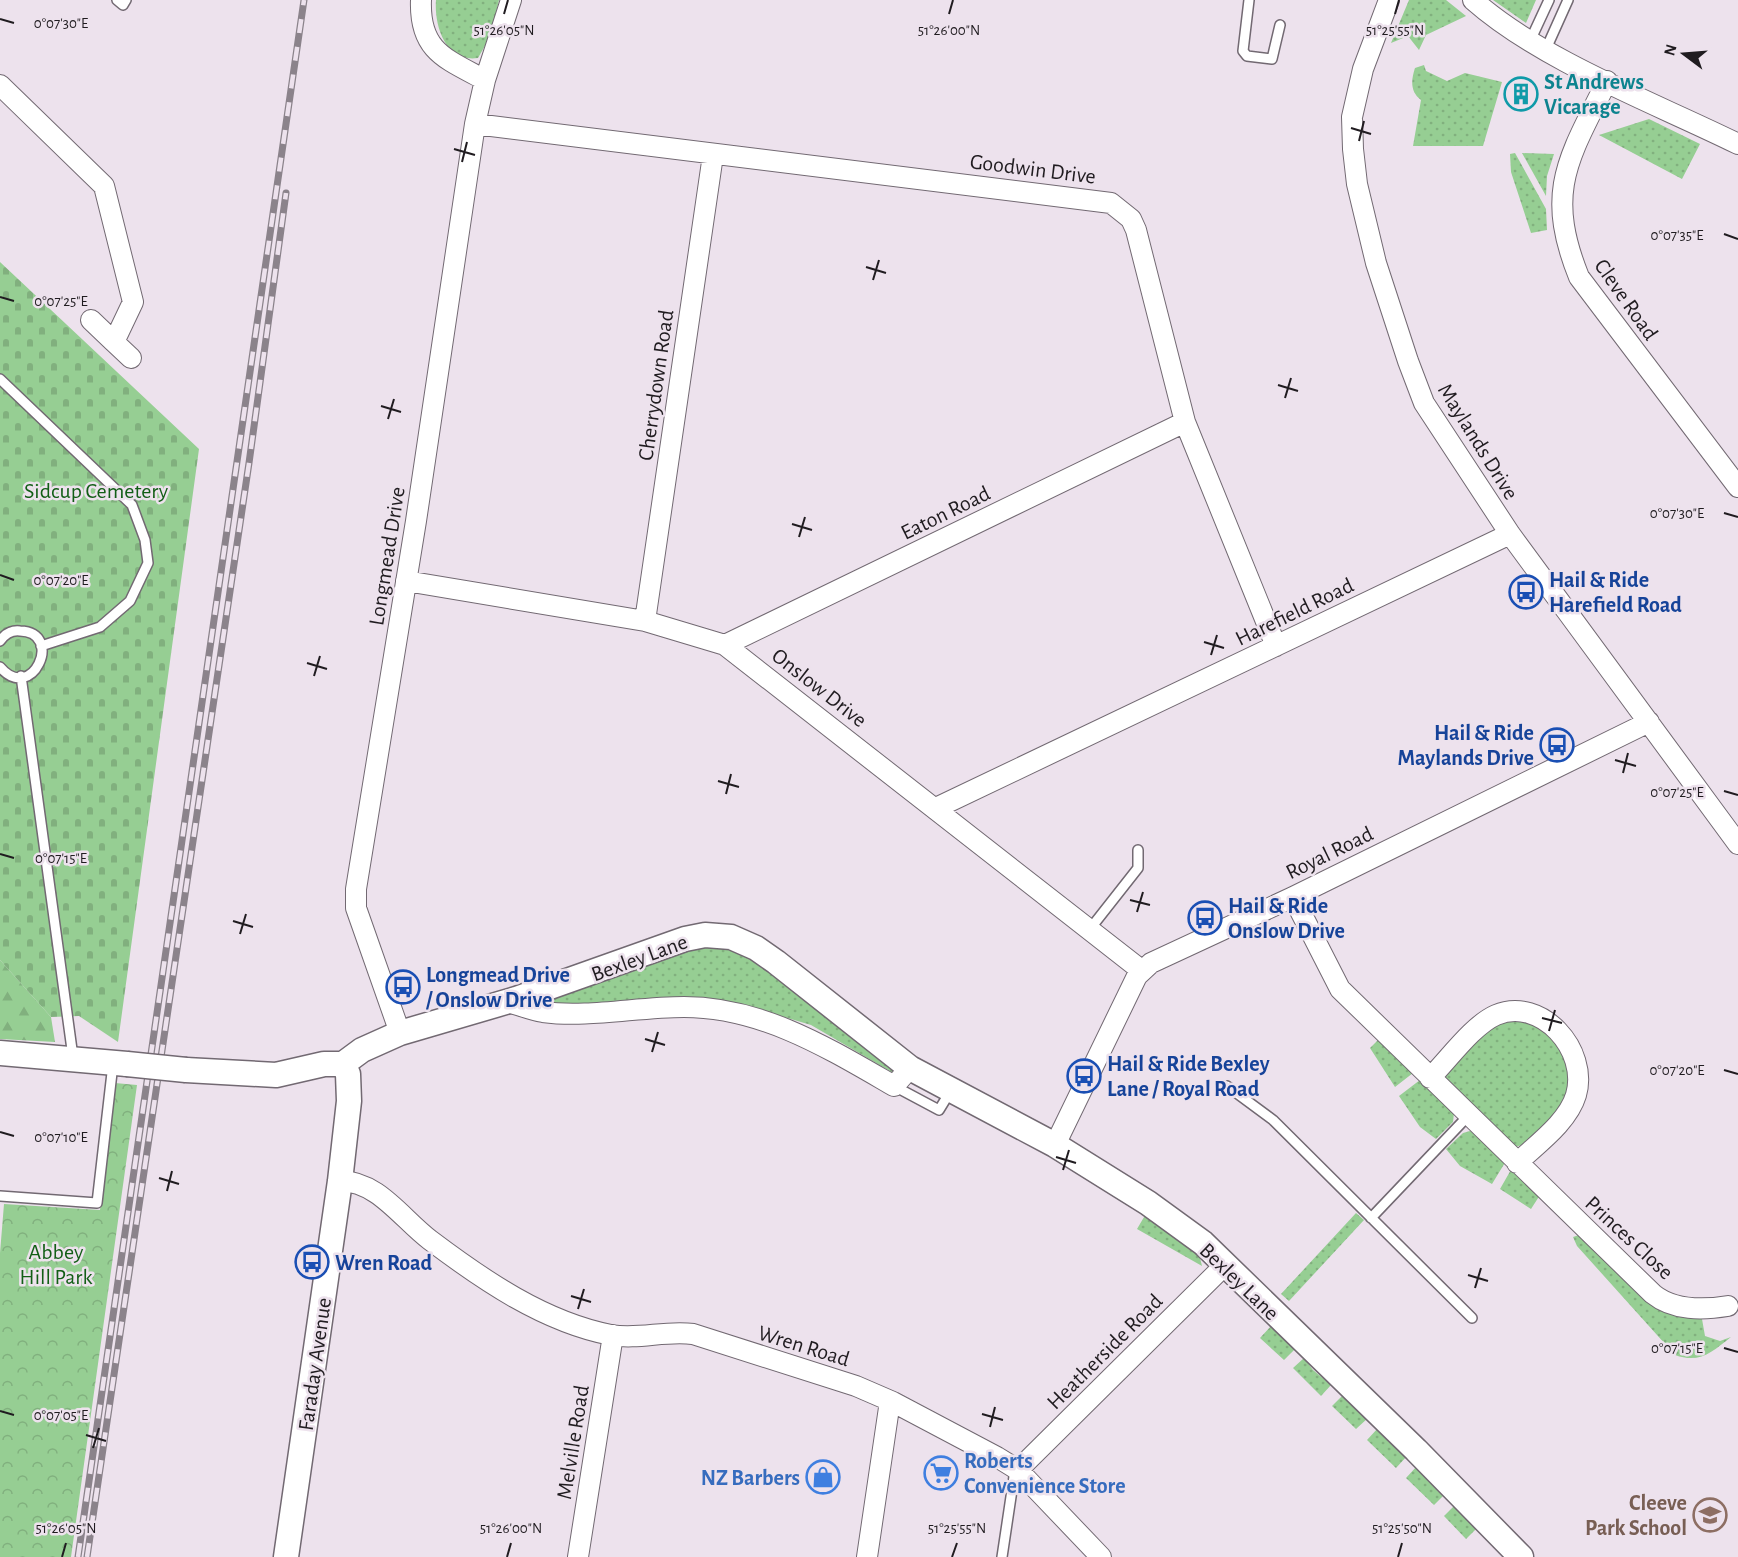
<svg xmlns="http://www.w3.org/2000/svg" width="1738" height="1557" viewBox="0 0 1738 1557" font-family="'Alegreya Sans',sans-serif">
	<defs>
		<pattern id="grass-dots" width="8" height="8" patternUnits="userSpaceOnUse" patternTransform="scale(1.5)"><rect width="8" height="8" fill="#96ce93"/><path d="M2 2h.1M6 6h.1" fill="none" stroke="#81b07e" stroke-width="1.8" stroke-linecap="round"/></pattern>
		<pattern id="forest-firs" width="22" height="20" patternUnits="userSpaceOnUse" patternTransform="scale(1.5)"><rect width="22" height="20" fill="#96ce93"/><path d="M5 1l3.5 6h-7zM16 11l3.5 6h-7z" fill="#81b07e"/></pattern>
		<pattern id="cemetery-stones" width="16" height="16" patternUnits="userSpaceOnUse" patternTransform="scale(1.5)"><rect width="16" height="16" fill="#96ce93"/><path d="M2 7V4a2 2 0 0 1 4 0v3zM10 15v-3a2 2 0 0 1 4 0v3z" fill="#81b07e"/></pattern>
		<pattern id="park-crowns" width="20" height="18" patternUnits="userSpaceOnUse" patternTransform="scale(1.5)"><rect width="20" height="18" fill="#96ce93"/><path d="M2 6a3 3 0 1 1 6 0M12 15a3 3 0 1 1 6 0" fill="none" stroke="#81b07e"/></pattern>
	</defs>
	<rect width="100%" height="100%" fill="#ede2ed"/>
	<!-- grass -->
	<path fill="url(#grass-dots)" d="M436 0H499L491 35 478 58C445 63 434 25 436 0Z
		M1409 0H1446L1466 16 1426 35 1419 50 1408 36 1391 43Z
		M1493 0H1536L1526 23Z
		M1424 65 1426 71 1447 81 1465 73 1502 82 1483 146H1413L1421 100C1410 92 1411 80 1415 68Z
		M1649 119 1700 144 1682 179 1599 135Z
		M1515 153 1546 209 1547 230 1531 233 1511 172 1510 154Z
		M1522 153 1554 154 1547 176 1546 196Z
		M710 946H729L750 953 901 1068 895 1074 811 1025 747 1006H551L547 1000 684 952Z
		M1521 1020C1554 1031 1581 1064 1565 1099 1560 1112 1534 1133 1524 1144L1516 1147 1442 1077 1493 1023Z
		M1380 1038 1413 1073 1395 1087 1370 1048Z
		M1420 1080 1454 1113 1453 1122 1436 1139 1420 1127 1399 1096Z
		M1470 1131 1474 1132 1506 1161 1492 1184 1460 1166 1446 1149 1463 1133Z
		M1512 1168 1540 1195 1531 1209 1500 1189Z
		M1147 1212 1199 1254 1202 1266 1137 1229Z
		M1356 1213 1364 1220 1289 1301 1281 1294Z
		M1579 1235 1682 1316 1702 1319 1705 1336 1720 1341 1731 1337C1712 1352 1700 1364 1675 1355L1577 1246 1573 1237Z
		M1271 1326 1295 1349 1284 1360 1260 1338Z
		M1304 1358 1313 1370 1331 1385 1321 1396 1293 1368Z
		M1343 1395 1368 1418 1356 1429 1332 1406Z
		M1378 1428 1407 1456 1396 1468 1367 1440Z
		M1417 1466 1445 1494 1434 1505 1406 1478Z
		M1454 1506 1476 1529 1466 1539 1444 1516Z"/>
	<!-- forest -->
	<path fill="url(#forest-firs)" d="M0 960 51 1017 55 1042 0 1039Z"/>
	<!-- cemetery -->
	<path fill="url(#cemetery-stones)" d="M0 262 199 449 118 1042 79 1016 51 1017 0 960Z"/>
	<!-- park -->
	<path fill="url(#park-crowns)" d="M115 1083 137 1085 71 1557H0V1253L4 1204 100 1210Z"/>
	<g fill="none" stroke-linecap="round" stroke-linejoin="round">
		<defs>
			<path id="service" d="M117 0 123 5 126 0
				M1249 0 1243 51 1247 56 1272 59 1280 25
				M1530 41 1549 0
				M1546 49 1568 0
				M0 379 132 505 145 540 148 563 130 601 100 627 41 646
				M0 641C5 634 12 630 20 631 65 632 32 705 0 667
				M21 676 73 1057
				M1090 929 1138 868V850
				M894 1086 939 1110 950 1092
				M1227 1086 1273 1120 1472 1318
				M0 1196 97 1203 113 1064
				M1371 1218 1468 1116
				M1002 1557 1015 1470"/>
			<path id="minor" d="M421 0C419 51 446 59 485 80
				M1389 0 1363 69 1352 117 1353 149 1357 184 1376 263 1408 361 1424 403 1510 534 1738 844
				M1473 0C1542 61 1655 103 1738 144
				M1607 81C1569 158 1544 190 1579 277L1738 487
				M0 85 104 186 133 302 114 342 91 320
				M475 124 1111 203 1131 219 1136 230 1185 422 1276 646
				M114 342 131 358
				M406 581 645 621 725 645 1141 970
				M645 621 713 155
				M725 645 1185 422
				M936 808 1510 534
				M1293 897 1340 989 1653 1294C1674 1311 1703 1310 1728 1306
				M508 1002C519 1005 531 1010 543 1012 587 1018 638 1007 684 1007 762 1007 828 1048 894 1086L910 1068
				M400 1033 356 908V889L416 521 475 124 485 80 511 0
				M1430 1078C1448 1060 1473 1025 1496 1015 1541 996 1589 1050 1576 1095 1568 1122 1537 1144 1517 1163
				M1055 1145 1137 976 1151 963 1293 897 1649 722
				M340 1181C378 1181 402 1219 430 1240 483 1280 544 1322 611 1335 638 1340 666 1330 693 1334L856 1386 893 1402 997 1457 1018 1470 1101 1557
				M1018 1470 1225 1265
				M578 1557 613 1335
				M867 1557 890 1401"/>
			<path id="tertiary" d="M0 1053 127 1064
				M186 1070 276 1075 324 1064H343L362 1050 400 1033 516 999 685 939 705 935 731 937 756 948 776 962 910 1068 1055 1145 1148 1203 1203 1243 1416 1450 1521 1557
				M286 1557 340 1181 349 1101 348 1074 343 1064"/>
		</defs>
		<!-- service casing -->
		<use href="#service" stroke="#726972" stroke-width="12"/>
		<!-- minor casing -->
		<use href="#minor" stroke="#726972" stroke-width="22"/>
		<!-- tertiary casing -->
		<use href="#tertiary" stroke="#726972" stroke-width="27"/>
		<!-- service -->
		<use href="#service" stroke="#fff" stroke-width="9"/>
		<!-- minor -->
		<use href="#minor" stroke="#fff" stroke-width="20"/>
		<!-- tertiary -->
		<use href="#tertiary" stroke="#fff" stroke-width="24"/>
		<defs>
			<path id="rail" d="M78 1557 304 0
				M87 1557 249 463 286 193"/>
		</defs>
		<!-- rail casing -->
		<use href="#rail" stroke="#8b838b" stroke-width="7"/>
		<!-- rail -->
		<use href="#rail" stroke="#ede2ed" stroke-width="4.5" stroke-dasharray="14" stroke-linecap="butt"/>
		<defs>
			<path id="tertiary-bridge" d="M127 1064 186 1070"/>
		</defs>
		<!-- tertiary-bridge casing -->
		<use href="#tertiary-bridge" stroke="#726972" stroke-width="27" stroke-linecap="butt"/>
		<!-- tertiary-bridge -->
		<use href="#tertiary-bridge" stroke="#fff" stroke-width="24"/>
	</g>
	<!-- ticks -->
	<path fill="none" stroke="#201c20" stroke-width="2" d="M504 14 508 0M949 14 953 0M1395 14 1399 0M0 19 14 23M1351 128 1371 134M1359 141 1364 121M454 149 475 155M462 162 467 142M1724 234 1738 239M866 267 886 273M873 280 879 260M0 297 14 301M1278 385 1298 391M1285 398 1291 378M381 406 401 412M388 419 394 399M1724 513 1738 517M792 524 812 530M799 537 805 517M0 575 14 580M1204 642 1224 648M1211 655 1217 635M307 663 327 669M314 676 320 656M1615 760 1636 766M1623 773 1628 753M718 781 739 787M1724 791 1738 795M726 794 731 774M0 854 14 858M1130 900 1150 905M1137 912 1143 892M233 921 253 927M240 934 246 914M1542 1018 1562 1023M1549 1031 1555 1010M645 1039 665 1045M652 1052 658 1032M1724 1070 1738 1074M0 1132 14 1136M1056 1157 1076 1163M1063 1170 1069 1150M159 1178 179 1184M167 1191 172 1171M1468 1275 1488 1281M1475 1288 1481 1268M571 1296 591 1302M578 1309 584 1289M1724 1348 1738 1352M0 1411 14 1415M982 1414 1003 1420M990 1427 995 1407M86 1435 106 1441M93 1448 99 1428M62 1557 66 1543M507 1557 511 1543M952 1557 957 1543M1398 1557 1402 1543"/>
	<!-- icons -->
	<defs>
		<symbol id="building-ring" viewBox="-11 -11 22 22"><circle r="9.5" fill="#ede2ed" stroke="#0f9aa8" stroke-width="1.5"/><path d="M-4-6H4V6H1V3H-1V6H-4ZM-2.5-4.3h1.7v1.8h-1.7ZM.8-4.3h1.7v1.8H.8ZM-2.5-1h1.7V.8h-1.7ZM.8-1h1.7V.8H.8Z" fill="#0f9aa8"/></symbol>
		<symbol id="bus-ring" viewBox="-11 -11 22 22"><circle r="9.5" fill="#ede2ed" stroke="#1a4fb4" stroke-width="1.5"/><path d="M-5-6H5V4H4V6H2V4H-2V6H-4V4H-5ZM-3.5-4V0h7V-4ZM-3.5 1.2v1.5H-2V1.2ZM2 1.2v1.5H3.5V1.2Z" fill="#1a4fb4"/></symbol>
		<symbol id="supermarket-ring" viewBox="-11 -11 22 22"><circle r="9.5" fill="#ede2ed" stroke="#3f7fe0" stroke-width="1.5"/><path d="M-6-5.5h2.5l.6 2H6L4.5 2H-2.5L-4.4-4H-6ZM-1.5 3.2a1.3 1.3 0 1 0 .1 0ZM3 3.2a1.3 1.3 0 1 0 .1 0Z" fill="#3f7fe0"/></symbol>
		<symbol id="shop-ring" viewBox="-11 -11 22 22"><circle r="9.5" fill="#ede2ed" stroke="#3f7fe0" stroke-width="1.5"/><path d="M-5-2.5h2.3a2.7 3.5 0 0 1 5.4 0H5L5.5 6h-11ZM-1.5-2.5h3a1.5 2.3 0 0 0-3 0Z" fill="#3f7fe0"/></symbol>
		<symbol id="school-ring" viewBox="-11 -11 22 22"><circle r="9.5" fill="#ede2ed" stroke="#8d6e63" stroke-width="1.5"/><path d="M0-5L7-2L0 1L-7-2ZM-4 1L0 2.5L4 1V4Q0 6-4 4Z" fill="#8d6e63"/></symbol>
	</defs>
	<g fill-rule="evenodd">
		<use href="#building-ring" x="1502" y="75" width="38" height="38"/>
		<use href="#bus-ring" x="1507" y="573" width="38" height="38"/>
		<use href="#bus-ring" x="1538" y="726" width="38" height="38"/>
		<use href="#bus-ring" x="1186" y="899" width="38" height="38"/>
		<use href="#bus-ring" x="384" y="968" width="38" height="38"/>
		<use href="#bus-ring" x="1065" y="1057" width="38" height="38"/>
		<use href="#bus-ring" x="293" y="1243" width="38" height="38"/>
		<use href="#supermarket-ring" x="922" y="1454" width="38" height="38"/>
		<use href="#shop-ring" x="804" y="1458" width="38" height="38"/>
		<use href="#school-ring" x="1691" y="1496" width="38" height="38"/>
	</g>
	<g text-anchor="middle" stroke-width="5" stroke-linejoin="round" paint-order="stroke">
		<!-- culture labels -->
		<g font-size="22" font-weight="bold" fill="#0d838f" stroke="#ede2ed" text-anchor="start">
			<text x="1544" y="89">St Andrews<tspan x="1544" dy="25">Vicarage</tspan></text>
		</g>
		<!-- street labels -->
		<g font-size="22" fill="#201c20" stroke="#ede2ed">
			<text transform="translate(1033 168) rotate(7)" y="8">Goodwin Drive</text>
			<text transform="translate(1627 299) rotate(55)" y="8">Cleve Road</text>
			<text transform="translate(655 385) rotate(-82)" y="8">Cherrydown Road</text>
			<text transform="translate(1479 441) rotate(58)" y="8">Maylands Drive</text>
			<text transform="translate(945 512) rotate(-26)" y="8">Eaton Road</text>
			<text transform="translate(386 556) rotate(-81)" y="8">Longmead Drive</text>
			<text transform="translate(1294 611) rotate(-26)" y="8">Harefield Road</text>
			<text transform="translate(820 687) rotate(38)" y="8">Onslow Drive</text>
			<text transform="translate(1329 852) rotate(-26)" y="8">Royal Road</text>
			<text transform="translate(639 957) rotate(-20)" y="8">Bexley Lane</text>
			<text transform="translate(1630 1237) rotate(43)" y="8">Princes Close</text>
			<text transform="translate(1240 1281) rotate(44)" y="8">Bexley Lane</text>
			<text transform="translate(804 1345) rotate(17)" y="8">Wren Road</text>
			<text transform="translate(1104 1351) rotate(-45)" y="8">Heatherside Road</text>
			<text transform="translate(314 1364) rotate(-82)" y="8">Faraday Avenue</text>
			<text transform="translate(572 1442) rotate(-81)" y="8">Melville Road</text>
		</g>
		<!-- park labels -->
		<g font-size="22" fill="#125e16" stroke="#ede2ed">
			<text x="96" y="498">Sidcup Cemetery</text>
			<text x="56" y="1259">Abbey<tspan x="56" dy="25">Hill Park</tspan></text>
		</g>
		<!-- transit labels -->
		<g font-size="22" font-weight="bold" fill="#164399" stroke="#ede2ed" text-anchor="start">
			<text x="1549" y="587">Hail &amp; Ride<tspan x="1549" dy="25">Harefield Road</tspan></text>
			<text x="1534" y="740" text-anchor="end">Hail &amp; Ride<tspan x="1534" dy="25">Maylands Drive</tspan></text>
			<text x="1228" y="913">Hail &amp; Ride<tspan x="1228" dy="25">Onslow Drive</tspan></text>
			<text x="426" y="982">Longmead Drive<tspan x="426" dy="25">/ Onslow Drive</tspan></text>
			<text x="1107" y="1071">Hail &amp; Ride Bexley<tspan x="1107" dy="25">Lane / Royal Road</tspan></text>
			<text x="335" y="1270">Wren Road</text>
		</g>
		<!-- shop labels -->
		<g font-size="22" font-weight="bold" fill="#366cbe" stroke="#ede2ed" text-anchor="start">
			<text x="964" y="1468">Roberts<tspan x="964" dy="25">Convenience Store</tspan></text>
			<text x="800" y="1485" text-anchor="end">NZ Barbers</text>
		</g>
		<!-- education labels -->
		<g font-size="22" font-weight="bold" fill="#785e54" stroke="#ede2ed" text-anchor="end">
			<text x="1687" y="1510">Cleeve<tspan x="1687" dy="25">Park School</tspan></text>
		</g>
	</g>
	<g font-size="15" text-anchor="middle" fill="#201c20" stroke="#ede2ed" stroke-width="5" stroke-linejoin="round" paint-order="stroke">
		<text x="61" y="28">0°07'30"E</text>
		<text x="504" y="35">51°26'05"N</text>
		<text x="949" y="35">51°26'00"N</text>
		<text x="1395" y="35">51°25'55"N</text>
		<text x="1677" y="240">0°07'35"E</text>
		<text x="61" y="306">0°07'25"E</text>
		<text x="1677" y="518">0°07'30"E</text>
		<text x="61" y="585">0°07'20"E</text>
		<text x="1677" y="797">0°07'25"E</text>
		<text x="61" y="863">0°07'15"E</text>
		<text x="1677" y="1075">0°07'20"E</text>
		<text x="61" y="1142">0°07'10"E</text>
		<text x="1677" y="1353">0°07'15"E</text>
		<text x="61" y="1420">0°07'05"E</text>
		<text x="66" y="1533">51°26'05"N</text>
		<text x="511" y="1533">51°26'00"N</text>
		<text x="957" y="1533">51°25'55"N</text>
		<text x="1402" y="1533">51°25'50"N</text>
	</g>
	<!-- north arrow -->
	<g transform="translate(1684 54) rotate(286)" stroke="#ede2ed" stroke-width="4.5" paint-order="stroke">
	<path d="M0-4.5L10 22L0 15L-10 22Z" fill="#201c20"/>
	<text y="-9" font-size="16" font-weight="bold" text-anchor="middle" fill="#201c20">N</text>
	</g>
</svg>
